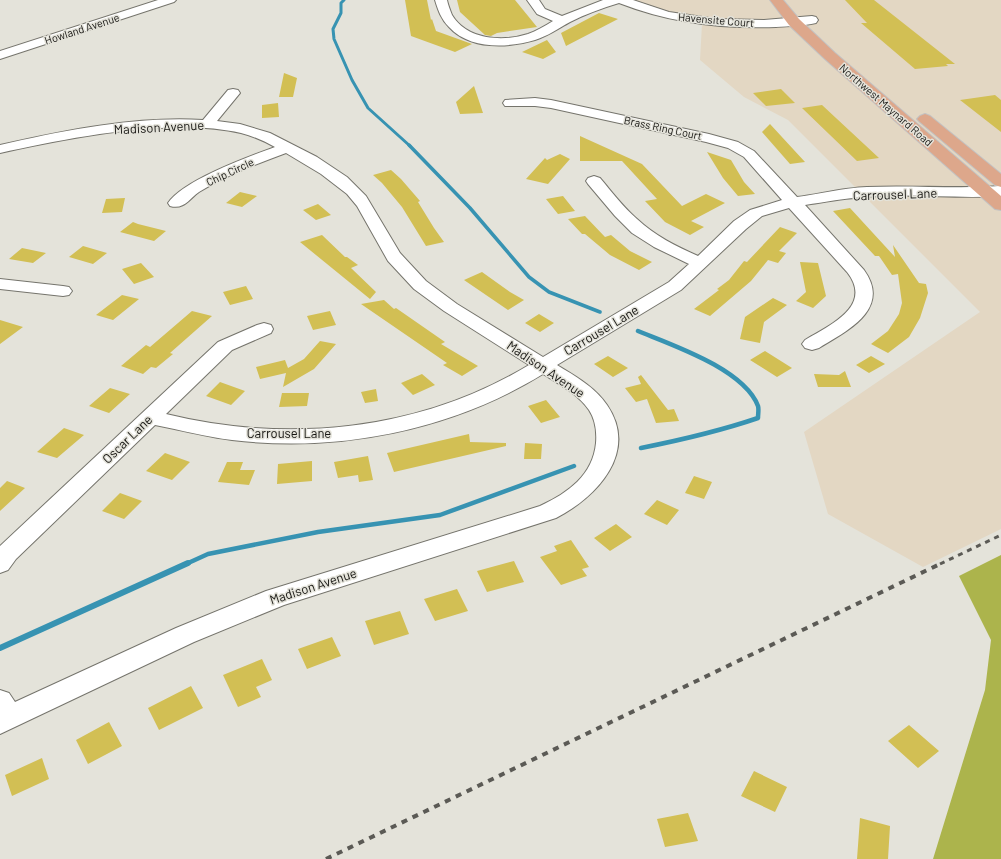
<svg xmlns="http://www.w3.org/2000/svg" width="1001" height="859" viewBox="0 0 1001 859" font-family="Barlow,sans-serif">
	<rect width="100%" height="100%" fill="#e4e3da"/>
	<!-- commercial -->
	<path fill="#e3d7c3" d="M630 0H1001V529L923 567 828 514 804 432 980 312 788 120 744 97 700 60 702 24 704 19 659 10Z"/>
	<!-- forest -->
	<path fill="#acb44c" d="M1001 555V859H933L985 690 991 640 959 576Z"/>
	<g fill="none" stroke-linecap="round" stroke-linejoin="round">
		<!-- stream-far3 -->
		<path stroke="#3793b2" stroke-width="3" d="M344 0 341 3V13L333 29 334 39 352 80 368 108 410 146"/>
		<!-- stream-far2 -->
		<path stroke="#3793b2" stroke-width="3.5" d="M409 145 470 208 529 277 549 292 600 312"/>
		<!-- stream-far1 -->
		<path stroke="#3793b2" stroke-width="4.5" d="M638 331C672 345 744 369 758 406 759 409 758 414 758 418 720 431 681 440 641 448
			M186 564 208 554 318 532 440 515 574 466"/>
		<!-- stream -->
		<path stroke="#3793b2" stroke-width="6" d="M0 648 188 563"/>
	</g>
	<!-- building -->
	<path fill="#d2bf54" d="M405 0H427L431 20 432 19 436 31 472 44 455 52 411 36Z
		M457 0H515L537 27 497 33 491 36 485 35 460 12Z
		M845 0H874L955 64H946L948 66 915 69 861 23H867Z
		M599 13 618 19 566 46 561 33Z
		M547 40 556 52 543 59 522 52Z
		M284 73 297 78 293 97H279Z
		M474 86 483 113 460 114 456 102Z
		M781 89 795 103 766 106 753 93Z
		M995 95 1001 100V132L960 100Z
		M278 103 279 117 262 118V105Z
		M822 105 879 158 857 161 802 108Z
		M770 124 805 162 790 164 762 132Z
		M580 136 642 164 682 206 706 194 725 203 691 221 704 227 690 235 665 222 645 201 657 199 622 161H580Z
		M707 152 731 160 744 182 755 194 738 196 723 178Z
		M560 154 570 159 548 184 526 179 545 158 547 160Z
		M391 170 401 179 420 201 418 202 434 228 444 242 426 246 402 207 382 183 373 175Z
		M240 192 257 196 242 207 226 203Z
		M563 196 575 211 558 214 546 199Z
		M125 198 122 212 102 213 106 199Z
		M318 204 331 215 316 220 303 210Z
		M850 208 895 257 893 245 919 283 926 284 928 293 920 318 909 337 888 353 871 344 888 331 899 314 902 303 898 274 892 275 879 256H875L833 211Z
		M585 216 605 237 611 235 630 251 652 262 639 270 610 255 585 234H582L568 219Z
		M133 222 138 224 166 231 154 241 120 232Z
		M780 227 797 233 779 251 786 253 778 263 768 260 751 281 710 316 694 309 719 290 717 289 729 280 744 261 747 262Z
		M322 235 345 257H347L358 265 351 268 376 292 370 299 300 242Z
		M83 246 107 253 93 264 69 257Z
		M22 248 46 253 33 263 9 259Z
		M800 262 818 263 826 296 813 308 796 301 806 292Z
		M141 263 154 277 134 284 122 269Z
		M482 272 510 292 524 300 508 310 464 280Z
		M246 286 253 299 230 305 223 292Z
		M122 295 139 299 113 320 96 315Z
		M773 298 787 305 764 322 760 343 740 339 745 317Z
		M384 300 394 309 396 308 445 342 441 344 478 366 462 376 443 365 447 363 361 304Z
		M192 311 212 316 170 353 173 354 156 368 151 367 143 374 121 366 146 345 150 347Z
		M330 311 336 325 313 330 307 316Z
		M539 314 554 323 540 332 525 323Z
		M0 320 23 327 0 344Z
		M320 341 336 344 314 369 283 387 286 373 260 379 256 367 285 360 288 368 304 359Z
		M765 351 792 368 777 377 750 360Z
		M608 356 628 368 613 377 594 364Z
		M871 356 885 364 869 373 856 365Z
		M845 371 851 387H818L814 374 839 375Z
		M422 374 435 385 413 395 401 383Z
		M641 375 668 410 674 409 679 421 656 423 647 399 636 402 625 388 641 384 638 377Z
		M220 382 245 391 231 405 206 396Z
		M110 388 130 394 109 413 89 406Z
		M376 389 378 401 365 403 361 392Z
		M282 393H309L307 406 279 407Z
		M546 400 560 417 541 423 528 406Z
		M64 428 84 435 57 458 37 452Z
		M469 434 470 442 506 443V446L394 472 387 453Z
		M525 443 542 444 541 459H524Z
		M165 453 190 462 172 480 146 471Z
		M368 456 373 480 359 482 358 475 338 478 334 462Z
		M312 461V481L277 484 278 464Z
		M227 462H243L240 470H255L249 485 218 482Z
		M694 476 712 482 704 499 685 493Z
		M7 481 25 488 0 511V488Z
		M120 493 142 501 124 519 102 511Z
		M657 500 679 510 667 525 644 514Z
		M616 524 632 537 610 551 594 538Z
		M571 540 589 567 582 569 587 576 561 585 540 557 557 551 554 546Z
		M514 561 524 582 487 592 477 571Z
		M457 589 468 611 435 621 424 599Z
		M400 611 409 634 374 645 365 621Z
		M332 637 341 656 307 669 298 649Z
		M262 659 272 680 256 687 261 697 238 707 223 675Z
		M191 686 203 708 159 730 148 708Z
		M109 722 122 746 88 764 76 740Z
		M909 725 939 751 918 768 888 741Z
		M42 758 49 779 12 796 5 775Z
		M754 771 787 787 775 812 741 796Z
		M688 813 698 841 665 847 657 819Z
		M860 818 890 826 888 859H857Z"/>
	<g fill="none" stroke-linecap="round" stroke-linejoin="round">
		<defs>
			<path id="minor" d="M158 0H176L174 2 0 59V51Z
				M435 0H447C448 5 450 10 452 15 467 40 503 42 528 34 536 31 545 26 553 21L537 14 527 0H539L545 9 562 16 603 0H633L669 12 716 19 764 20 812 16 816 17 818 20 816 23C804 26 789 26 776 27 722 29 670 23 619 3 602 8 586 14 570 22 559 28 548 36 535 40 508 48 470 50 449 27 441 19 438 10 435 0Z
				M233 89 238 90 240 93 217 121 240 124 270 133 317 157 347 177 366 196 400 253 426 281 457 304 543 357 669 282 689 264 654 247 632 233 615 216 588 184 586 181 588 178 594 176 600 178C612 192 623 207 637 219 655 236 676 246 698 256L734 221 750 210 782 200 744 157 728 148 706 142 551 108 535 106H505L503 103 505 100 535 98 551 100 709 134 738 142 754 151 797 197C820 194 843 188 867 187 911 185 956 189 1001 186V196C956 199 911 193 866 197 845 198 825 202 805 205L864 270C892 309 847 331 819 348L812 350 805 348 802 344 805 340C830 325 874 306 847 272L789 208 762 216 746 229 681 290 557 365C575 376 595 387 607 405 639 452 597 497 556 518L284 605 194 642 0 734V690L9 693 15 702 176 628 266 591 540 506C568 493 593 475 596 443 597 431 595 419 589 410 578 394 559 384 543 374 452 430 339 453 232 440 206 437 181 430 155 425L16 559 8 570 0 573V546L218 342 257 325 264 323 271 325 273 329 271 333 232 350 166 414C289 444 420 431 529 365L444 311 414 289 388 261 357 206 347 194 321 174 286 153C257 164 226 175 199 192 189 199 184 210 170 206L168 203C184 180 248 157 275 147 264 141 253 136 241 133 173 117 68 138 0 153V145C66 130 136 116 203 120L228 90Z
				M0 279 63 286 69 287 72 291 69 295 63 296 0 289Z"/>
			<path id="major" d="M770 0H783L799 19 835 53 1001 196V210L995 209 825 59 789 25Z
				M925 114 930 116 1001 174V187L995 185 920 122 917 119 920 116Z"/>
		</defs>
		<!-- minor casing -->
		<use href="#minor" stroke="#75746c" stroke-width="2"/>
		<!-- major casing -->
		<use href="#major" stroke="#c3c2c2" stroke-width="2"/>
		<!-- minor -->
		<use href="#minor" fill="#fff" fill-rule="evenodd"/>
		<!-- major -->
		<use href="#major" fill="#dda78b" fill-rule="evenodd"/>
		<!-- rail-far1 -->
		<path stroke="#5b5a55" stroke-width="3" stroke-dasharray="5 5" stroke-linecap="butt" d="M940 564 1001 535"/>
		<!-- rail -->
		<path stroke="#5b5a55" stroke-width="4" stroke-dasharray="6 6" stroke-linecap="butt" d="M326 859 942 563"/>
	</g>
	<g text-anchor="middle" stroke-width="3" stroke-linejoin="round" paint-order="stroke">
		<!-- far-street labels -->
		<g font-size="11" fill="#171613" stroke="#e4e3da">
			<text transform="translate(716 20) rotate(5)" y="4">Havensite Court</text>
			<text transform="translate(82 29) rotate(-18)" y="4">Howland Avenue</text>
			<text transform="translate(886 105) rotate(41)" y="4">Northwest Maynard Road</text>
			<text transform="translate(663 128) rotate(12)" y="4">Brass Ring Court</text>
			<text transform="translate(230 172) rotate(-25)" y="4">Chip Circle</text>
		</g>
		<!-- street labels -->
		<g font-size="13" fill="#171613" stroke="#e4e3da">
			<text transform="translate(159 127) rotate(-3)" y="5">Madison Avenue</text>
			<text transform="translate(895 194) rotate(-2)" y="5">Carrousel Lane</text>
			<text transform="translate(601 330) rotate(-31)" y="5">Carrousel Lane</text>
			<text transform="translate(546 369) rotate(34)" y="5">Madison Avenue</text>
			<text x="289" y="438">Carrousel Lane</text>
			<text transform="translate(127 439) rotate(-44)" y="5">Oscar Lane</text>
			<text transform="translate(313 586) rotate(-18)" y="5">Madison Avenue</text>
		</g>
	</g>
</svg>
